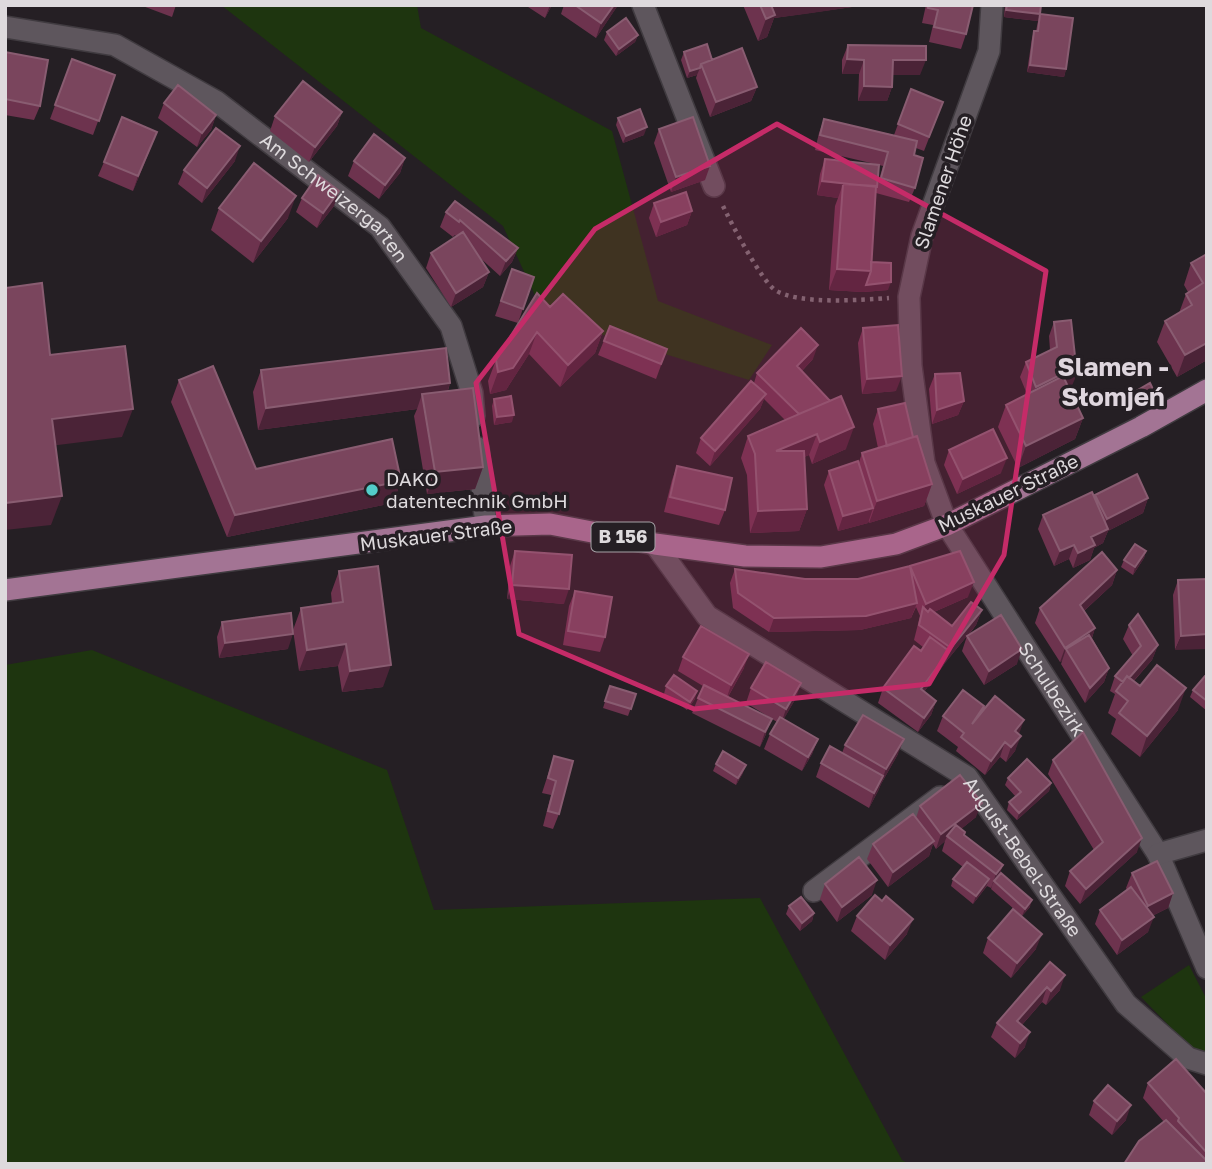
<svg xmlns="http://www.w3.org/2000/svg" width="1212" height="1169" viewBox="0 0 1212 1169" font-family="'Golos Text',sans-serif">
	<rect width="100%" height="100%" fill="#251f24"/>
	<!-- green -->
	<path fill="#1e350f" d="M221 5H417L421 28 612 131 658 301 772 345 749 380 545 317 503 226Z
		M92 650 387 770 434 910 760 898 902 1160 909 1164H5V665Z
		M1189 965 1207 1000 1206 1055 1188 1045 1141 997Z"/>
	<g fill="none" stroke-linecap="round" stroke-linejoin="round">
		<defs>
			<g id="minor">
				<path d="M643 5 714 186"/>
				<path id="s1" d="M992 5 989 51 922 236 909 297 911 366 924 463 947 525 1158 854 1207 968"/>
				<path id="s2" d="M5 27 115 45 217 102 380 227 451 326 472 393 474 416"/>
				<path d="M478 448 486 526"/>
				<path id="s3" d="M655 544 707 616 967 777 1126 1004 1188 1058 1207 1064"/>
				<path d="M1158 854 1207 840"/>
				<path d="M814 891 940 797"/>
			</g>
			<path id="major" d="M5 590 486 526 550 524 655 544 745 556 821 557 896 544 947 525 1141 427 1207 390"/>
		</defs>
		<!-- minor casing -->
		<use href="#minor" stroke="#403b40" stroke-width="24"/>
		<!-- major casing -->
		<use href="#major" stroke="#403b40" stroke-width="24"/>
		<!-- path -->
		<path stroke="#757074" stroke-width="4.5" stroke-dasharray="3.5 5" stroke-linecap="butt" d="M723 206C731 223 761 280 775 290 798 305 861 300 889 298"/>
		<!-- minor -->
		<use href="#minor" stroke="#5e565d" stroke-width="21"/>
		<!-- major -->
		<use href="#major" stroke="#a37494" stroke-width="21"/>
	</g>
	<!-- wall -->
	<path fill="#6d334e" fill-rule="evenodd" d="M140 5H176L172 17Z
		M525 5H552L545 18Z
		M564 5H618L596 38 561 14Z
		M743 5H866L774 18 767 37 758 41Z
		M926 5H973L966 34 961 49 929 42 933 25 922 23Z
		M1005 5H1041L1040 14 1066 69 1064 77 1027 72 1032 38 1034 31H1036L1038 21 1004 17Z
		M607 32 638 35 635 42 616 56 604 40Z
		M848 45 920 75H893L892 87 887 101H858L859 74H842V60Z
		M5 52 40 106 34 120 5 115Z
		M684 52 712 60 757 87 751 101 710 117 696 78 697 75 687 78 681 60Z
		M72 59 115 75 93 135 50 119Z
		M911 89 943 102 924 151 916 148 914 155 915 188 909 202 876 193 871 262 888 290 863 292 829 290 835 206 838 198 817 195 820 174 825 159 875 164 815 150 819 133 824 119 894 135ZM879 165 883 166 876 190Z
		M164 103 216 115 211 130 197 147 158 118Z
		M342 112 337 126 309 162 270 131 275 116Z
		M618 118 644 135 623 143 616 125Z
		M659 129 705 180 671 192 654 143Z
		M151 147 133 191 98 176 104 162Z
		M405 158 400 173 379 199 348 176 354 161Z
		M235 161 202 203 178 184 184 170Z
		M302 198 334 206 317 228 296 212Z
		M654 203 692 211 687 225 656 237 649 218Z
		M219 208 288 218 253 263 211 230Z
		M446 212 518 248 512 262 500 276 478 256 489 272 483 287 451 307 426 268 431 253 457 237 455 235 453 237 440 227Z
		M1207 254V360L1177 377 1157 342 1165 321 1179 313 1186 294 1188 292 1184 285 1191 263Z
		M512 269 534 277 518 323 550 307 603 331 595 353 560 387 529 354 506 390 490 394 488 381 496 360 518 323 495 316Z
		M1054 322 1071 388 1069 389 1083 418 1075 439 1018 468 998 427 1006 405 1027 394 1020 377 1026 362 1050 350 1049 336Z
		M610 326 667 349 656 379 598 355Z
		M863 328 896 391 862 394 858 343Z
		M813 359 802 371 846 449 812 464 809 455 804 457 807 509 799 531 750 533 747 475 741 458 748 436 785 420 764 399 760 409 710 466 696 453 701 438 754 383 757 373Z
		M261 370 450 383 448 391 483 467 475 489 427 494 414 416 417 409 258 430 253 392Z
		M935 374 964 401 958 415 932 424 929 389Z
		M179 380 256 469 401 481 393 503 227 537 171 402Z
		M1136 391 1150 396 1136 404 1133 398Z
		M494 399 512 422 494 425 492 406Z
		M878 409 913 437 932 484 924 506 869 523V521L868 523 838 531 824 485 829 471 859 462 862 453 878 448 873 424Z
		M949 450 1001 473 957 494 944 465Z
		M677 466 725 510 719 525 664 512 672 480Z
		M1095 495 1148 498 1143 513 1108 531 1103 543 1094 548 1090 560 1073 568 1069 559 1054 566 1038 529 1043 515 1094 498Z
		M515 551 564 604 507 599 510 566Z
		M1146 551 1144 558 1133 575 1121 567 1124 560Z
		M910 567 968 597 934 612 952 626 982 610 976 625 968 636 1017 664 984 685 962 651 967 636 945 663 924 692 936 701 931 715 918 732 878 703 883 688 923 647 914 640 920 616 916 607 911 618 860 630 769 632 733 608 730 583 735 569 805 579H858Z
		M1117 570 1112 585 1084 611 1095 628 1092 638 1109 668 1104 682 1085 703 1061 664 1062 661 1060 662 1035 623 1040 608Z
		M339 571 383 687 342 692 338 666 299 671 293 630 301 608 332 604 331 593Z
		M1207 579 1175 650 1173 595 1178 580Z
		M575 591 605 637 600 652 563 645 569 606Z
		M222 622 288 649 219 658 217 637Z
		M1129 625 1158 645 1152 660 1134 681 1178 710 1140 757 1111 734 1116 719 1108 713 1115 694 1110 691 1115 676 1133 656 1123 639Z
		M683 657 744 668 728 697 766 734 760 747 692 713 703 686 678 671Z
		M1207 676V711L1190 697 1193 690Z
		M610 686 636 694 628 716 603 708Z
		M666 686 695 699 687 710 664 694Z
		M751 688 796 698 783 720 818 739 812 754 802 771 764 749 770 734 777 722 746 703Z
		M982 712 1019 735 1015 751 1006 762 1000 757 985 775 956 751 958 747 937 731 943 716Z
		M845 745 898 754 881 784 878 791 869 808 816 777 821 763 842 753Z
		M554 756 559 814 553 829 543 826 551 795 542 793Z
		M1053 760 1137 852 1080 904 1065 886 1070 871 1094 850 1048 774Z
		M716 764 743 773 736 785 713 771Z
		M1008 778 1051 783 1049 791 1017 820 1007 810 1009 802 1016 797 1005 785Z
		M920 806 976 817 961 829 964 835 1003 865 999 875 1030 907 1022 916 991 889 992 886 991 888 987 886 973 904 951 886 953 879 963 867 942 851 945 841 936 849 933 844 929 856 888 887 867 859 873 844 916 818Z
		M1132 873 1173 893 1168 908 1152 916 1148 932 1117 955 1095 924 1100 910 1127 890 1126 888Z
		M825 884 872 895 837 922 820 899Z
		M789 906 814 913 812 921 800 931 786 914Z
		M857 916 907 934 885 960 851 931Z
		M988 938 1036 949 1011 978 983 953Z
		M1050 962 1060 990 1046 1005 1042 1002 1022 1025 1025 1047 1015 1058 991 1037 997 1023Z
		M1148 1083 1207 1094V1164L1164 1122 1143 1098Z
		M1094 1101 1126 1120 1112 1135 1089 1115Z"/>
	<!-- shaded-wall -->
	<path fill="#4b2337" d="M550 5H552L545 18Z
		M614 5H618L596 38 601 23Z
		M766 5H808L805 14 774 18 767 37 758 41 766 19Z
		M808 5H866L805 14Z
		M1006 10 1040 14 1038 21 1004 17Z
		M638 35 635 42 616 56 619 49Z
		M847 59 864 60 859 74H842Z
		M893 60H926L920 75H888Z
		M1030 65 1066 69 1064 77 1027 72Z
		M700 68 697 75 687 78 690 71Z
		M864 86 892 87 887 101H858Z
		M757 87 751 101 710 117 716 102Z
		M342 112 337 126 309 162 315 147Z
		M216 115 211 130 197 147 202 133Z
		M647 127 644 135 623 143 626 136Z
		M157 132 151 147 133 191 138 176Z
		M240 146 235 161 202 203 207 188Z
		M405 158 400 173 379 199 385 185Z
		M710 166 705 180 671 192 676 177Z
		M822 181 877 187 843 184 838 198 817 195Z
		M339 191 334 206 317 228 323 213Z
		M296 196 288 218 253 263 261 241Z
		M692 211 687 225 656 237 661 222Z
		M518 248 512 262 500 276 506 261Z
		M837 269 871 271 891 282 888 290 863 292 829 290Z
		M489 272 483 287 451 307 456 293Z
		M603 331 595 353 560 387 568 365Z
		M537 332 529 354 506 390 490 394 498 372Z
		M1207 343V360L1177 377 1185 355Z
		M818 345 813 359 792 381 797 366Z
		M1077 374 1071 388 1054 390 1030 402 1036 387 1060 375Z
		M902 376 896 391 862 394 867 379Z
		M450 383 443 405 422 394 417 409 258 430 266 408Z
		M1153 389 1150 396 1136 404 1139 396Z
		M766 394 760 409 710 466 715 451Z
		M964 401 958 415 932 424 937 410Z
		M133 409 122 437 42 447 52 419Z
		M514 415 512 422 494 425 497 417Z
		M1083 418 1075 439 1018 468 1026 446Z
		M854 427 846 449 812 464 820 442Z
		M817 434 809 455 768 473 776 451Z
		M1007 458 1001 473 957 494 963 479Z
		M483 467 475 489 427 494 435 472Z
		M401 481 393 503 227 537 235 515Z
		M932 484 924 506 869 523 877 501Z
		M62 496 51 525 5 530V503Z
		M1148 498 1143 513 1108 531 1103 543 1094 548 1090 560 1073 568 1078 553 1091 537 1102 531 1107 519Z
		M873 508 868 523 838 531 843 516Z
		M807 509 799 531 750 533 758 511Z
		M1074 545 1069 559 1054 566 1060 551Z
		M1146 551 1144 558 1133 575 1135 567Z
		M1117 570 1112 585 1075 619 1080 605Z
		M974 582 968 597 920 618 926 604Z
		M512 585 569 589 564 604 507 599Z
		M917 603 911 618 860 630 769 632 774 618Z
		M982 610 976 625 945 663 951 648Z
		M1095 628 1090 643 1066 649 1062 661 1060 662 1065 648Z
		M293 634 288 649 219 658 225 643Z
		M1207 634V649L1175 650 1181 636Z
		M346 644 338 666 299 671 307 650Z
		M1158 645 1152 660 1121 695 1125 683Z
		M1022 649 1017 664 984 685 989 671Z
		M949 651 944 665 915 704 921 689Z
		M749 654 744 668 726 700 731 685Z
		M391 665 383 687 342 692 350 671Z
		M1109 668 1104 682 1085 703 1090 688Z
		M801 683 796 698 781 724 786 709Z
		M1186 688 1178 710 1140 757 1147 736Z
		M697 691 695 699 687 710 690 702Z
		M936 701 931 715 918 732 924 718Z
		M772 719 766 734 760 747 765 732Z
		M1024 720 1019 734 1009 746 1015 731Z
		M1021 736 1015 751 1006 762 1011 747Z
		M818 739 812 754 802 771 808 757Z
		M904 739 898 754 881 784 878 791 869 808 874 793 883 777 886 769Z
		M1005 742 1000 757 985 775 991 761Z
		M746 765 743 773 736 785 738 778Z
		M1051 783 1049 791 1017 820 1019 813Z
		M982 803 976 817 950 838 947 836 945 841 936 849 941 834Z
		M1142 838 1137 852 1080 904 1086 889Z
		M934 841 929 856 888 887 893 872Z
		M1003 865 997 880 994 881 991 888 996 874Z
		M989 879 986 887 973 904 976 896Z
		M877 880 872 895 837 922 842 907Z
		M1173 893 1168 908 1142 921 1148 906Z
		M1032 900 1030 907 1022 916 1025 909Z
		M814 913 812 921 800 931 802 923Z
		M1154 917 1148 932 1117 955 1122 940Z
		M913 919 907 934 885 960 890 945Z
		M1042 934 1036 949 1011 978 1017 963Z
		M1065 975 1060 990 1046 1005 1051 991Z
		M1047 987 1042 1002 1012 1036 1017 1021Z
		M1030 1032 1025 1047 1015 1058 1020 1043Z
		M1131 1105 1126 1120 1112 1135 1117 1121Z"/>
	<!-- building -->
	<path fill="#7a455d" stroke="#895c71" stroke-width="2" d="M575 5H614L601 23Z
		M760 5H771L775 15 766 19Z
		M928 5H973L966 34 934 27 938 10 928 8Z
		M1007 5H1041L1040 14 1073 18 1066 69 1030 65 1034 31H1038L1040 14 1006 10Z
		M626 18 638 35 619 49 607 32Z
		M707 44 712 60 701 64 700 68 690 71 684 52Z
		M848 45 926 46V60H893L892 87 864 86V60L847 59Z
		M742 48 757 87 716 102 701 64Z
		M5 52 48 60 40 106 5 99Z
		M72 59 115 75 99 121 55 105Z
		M303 81 342 112 315 147 275 116Z
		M178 85 216 115 202 133 164 103Z
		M911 89 943 102 929 137 898 124Z
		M640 109 647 127 626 136 618 118Z
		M122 117 157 132 138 176 104 162Z
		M693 117 710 166 676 177 659 129Z
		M824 119 917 141 914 155 923 158 915 188 881 178 888 152 820 135Z
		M216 128 240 146 207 188 184 170Z
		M374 134 405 158 385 185 354 161Z
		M825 159 879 165 877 187 822 181Z
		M254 163 296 196 261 241 219 208Z
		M318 175 339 191 323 213 302 198Z
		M843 184 876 186 871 271 837 269Z
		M686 192 692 211 661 222 654 203Z
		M455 201 518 248 506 261 460 220 459 222 446 212Z
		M463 232 489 272 456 293 431 253Z
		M1207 254V343L1185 355 1165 321 1192 305 1186 294 1203 283 1191 263Z
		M871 262 891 263V282L866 285 871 271Z
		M512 269 534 277 523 309 501 301Z
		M42 283 50 355 125 346 133 409 52 419 62 496 5 503V288Z
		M537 293 550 307 563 294 603 331 568 365 537 332 513 368 498 372 496 360Z
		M1071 320 1077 374 1060 375 1036 387 1026 362 1057 347 1054 322Z
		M898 325 902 376 867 379 863 328Z
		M610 326 667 349 661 364 604 341Z
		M801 328 818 345 797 366 830 401 799 414 757 373Z
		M446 348 450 383 266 408 261 370Z
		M213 366 256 469 392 439 401 481 235 515 179 380Z
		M960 373 964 401 937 410 935 374Z
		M1063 376 1083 418 1026 446 1006 405Z
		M751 381 766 394 715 451 701 438Z
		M1150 383 1153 389 1139 396 1136 391Z
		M473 388 483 467 435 472 422 394Z
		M511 396 514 415 497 417 494 399Z
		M841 396 854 427 820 442 817 434 776 451H804L807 509 758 511 755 454 748 436Z
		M905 403 913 437 887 446 878 409Z
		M993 429 1007 458 963 479 949 450Z
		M917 436 932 484 877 501 862 453Z
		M858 461 873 508 843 516 829 471Z
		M677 466 732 478 725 510 670 497Z
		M1137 474 1148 498 1107 519 1095 495Z
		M1092 492 1108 529 1091 537 1095 545 1078 553 1074 545 1060 551 1043 515Z
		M1135 544 1146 551 1135 567 1124 560Z
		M515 551 572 555 569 589 512 585Z
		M960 551 974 582 926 604 910 566Z
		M1102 552 1117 570 1080 605 1095 628 1065 648 1040 608Z
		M378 566 391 665 350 671 346 644 307 650 301 608 343 602 339 571Z
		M910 566 917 603 866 616 774 618 738 593 735 569 805 579H858Z
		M1207 579V634L1181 636 1178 580Z
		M575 591 612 597 605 637 568 631Z
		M971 602 982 610 951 648 919 625 923 607 928 612 930 609 952 626Z
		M291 613 293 634 225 643 222 622Z
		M1138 614 1158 645 1129 678 1127 676 1123 682 1115 676 1141 646 1129 625Z
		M1001 615 1022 649 989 671 967 636Z
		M701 626 749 654 731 685 683 657Z
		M1089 635 1109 668 1090 688 1066 649Z
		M930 637 949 651 921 689 936 701 924 718 883 688 914 646 921 651Z
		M766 662 801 683 786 709 751 688Z
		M1157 665 1186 688 1147 736 1119 713 1128 701 1116 691 1127 676 1140 686Z
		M674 675 697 691 690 702 666 686Z
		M1205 676H1207V701L1193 690Z
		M704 685 772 719 765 732 698 698Z
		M610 686 636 694 631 709 605 701Z
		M963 690 984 706 972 724 995 696 1024 720 1015 731 1021 736 1011 747 1005 742 991 761 961 737 964 733 943 716Z
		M863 715 904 739 886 769 845 745Z
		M780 717 818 739 808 757 770 734Z
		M1083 732 1142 838 1086 889 1070 871 1103 842 1053 760Z
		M830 746 883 776 874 793 821 763Z
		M723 751 746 765 738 778 716 764Z
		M554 756 573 761 559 814 548 811 556 781 548 778Z
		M1027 759 1051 783 1019 813 1009 802 1021 792 1008 778Z
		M960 775 982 803 941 834 920 806Z
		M913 814 934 841 893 872 873 844Z
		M956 825 965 832 964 835 1003 865 996 874 947 836Z
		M859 857 877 880 842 907 825 884Z
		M1157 861 1173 893 1148 906 1132 873Z
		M967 862 989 879 976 896 953 879Z
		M1001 873 1032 900 1025 909 994 881Z
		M1131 887 1154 917 1122 940 1100 910Z
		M875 895 882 901 886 896 913 919 890 945 857 916Z
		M801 897 814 913 802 923 789 906Z
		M1013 909 1042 934 1017 963 988 938Z
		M1050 962 1065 975 1051 991 1047 987 1017 1021 1030 1032 1020 1043 997 1023Z
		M1176 1059 1207 1094V1153L1178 1121 1179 1118 1148 1083Z
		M1108 1085 1131 1105 1117 1121 1094 1101Z
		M1166 1120 1207 1161V1164H1124L1139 1141Z"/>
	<!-- marked area -->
	<path fill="#c52b68" fill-opacity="0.2" stroke="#c52b68" stroke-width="5" stroke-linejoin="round" d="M777 124 1046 271 1004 555 929 684 694 709 519 634 476 383 595 229Z"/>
	<!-- markers -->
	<circle fill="#53cdca" stroke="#251f24" stroke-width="2.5" cx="372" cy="490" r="7"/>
	<g text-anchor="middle" stroke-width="7" stroke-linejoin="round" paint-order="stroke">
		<!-- shield labels -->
		<rect fill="#251f24" stroke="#a6a2a6" stroke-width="2" x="591.5" y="522.5" width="63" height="29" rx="5"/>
		<g font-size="18" font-weight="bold" fill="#dedadd">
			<text x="623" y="543">B 156</text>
		</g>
		<!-- street labels -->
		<g font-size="19" fill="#dedadd" stroke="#251f24">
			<text transform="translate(943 182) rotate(-71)" y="7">Slamener Höhe</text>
			<text dy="7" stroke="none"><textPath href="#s2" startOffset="380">Am Schweizergarten</textPath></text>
			<text transform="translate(1008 493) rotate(-26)" y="7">Muskauer Straße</text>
			<text transform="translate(436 535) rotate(-7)" y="7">Muskauer Straße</text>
			<text dy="7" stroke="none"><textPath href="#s1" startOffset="733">Schulbezirk</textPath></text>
			<text dy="7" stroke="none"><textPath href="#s3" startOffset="492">August-Bebel-Straße</textPath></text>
		</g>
		<!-- poi labels -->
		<g font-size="19" fill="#dedadd" stroke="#251f24" text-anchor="start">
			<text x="386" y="486">DAKO<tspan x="386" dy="22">datentechnik GmbH</tspan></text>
		</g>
		<!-- district labels -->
		<g font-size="26" font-weight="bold" fill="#dfd6de" stroke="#251f24">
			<text x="1113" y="376">Slamen -<tspan x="1113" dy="30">Słomjeń</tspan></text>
		</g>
	</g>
	<!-- border -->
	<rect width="1212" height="1169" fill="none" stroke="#dedadd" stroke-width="14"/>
</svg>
